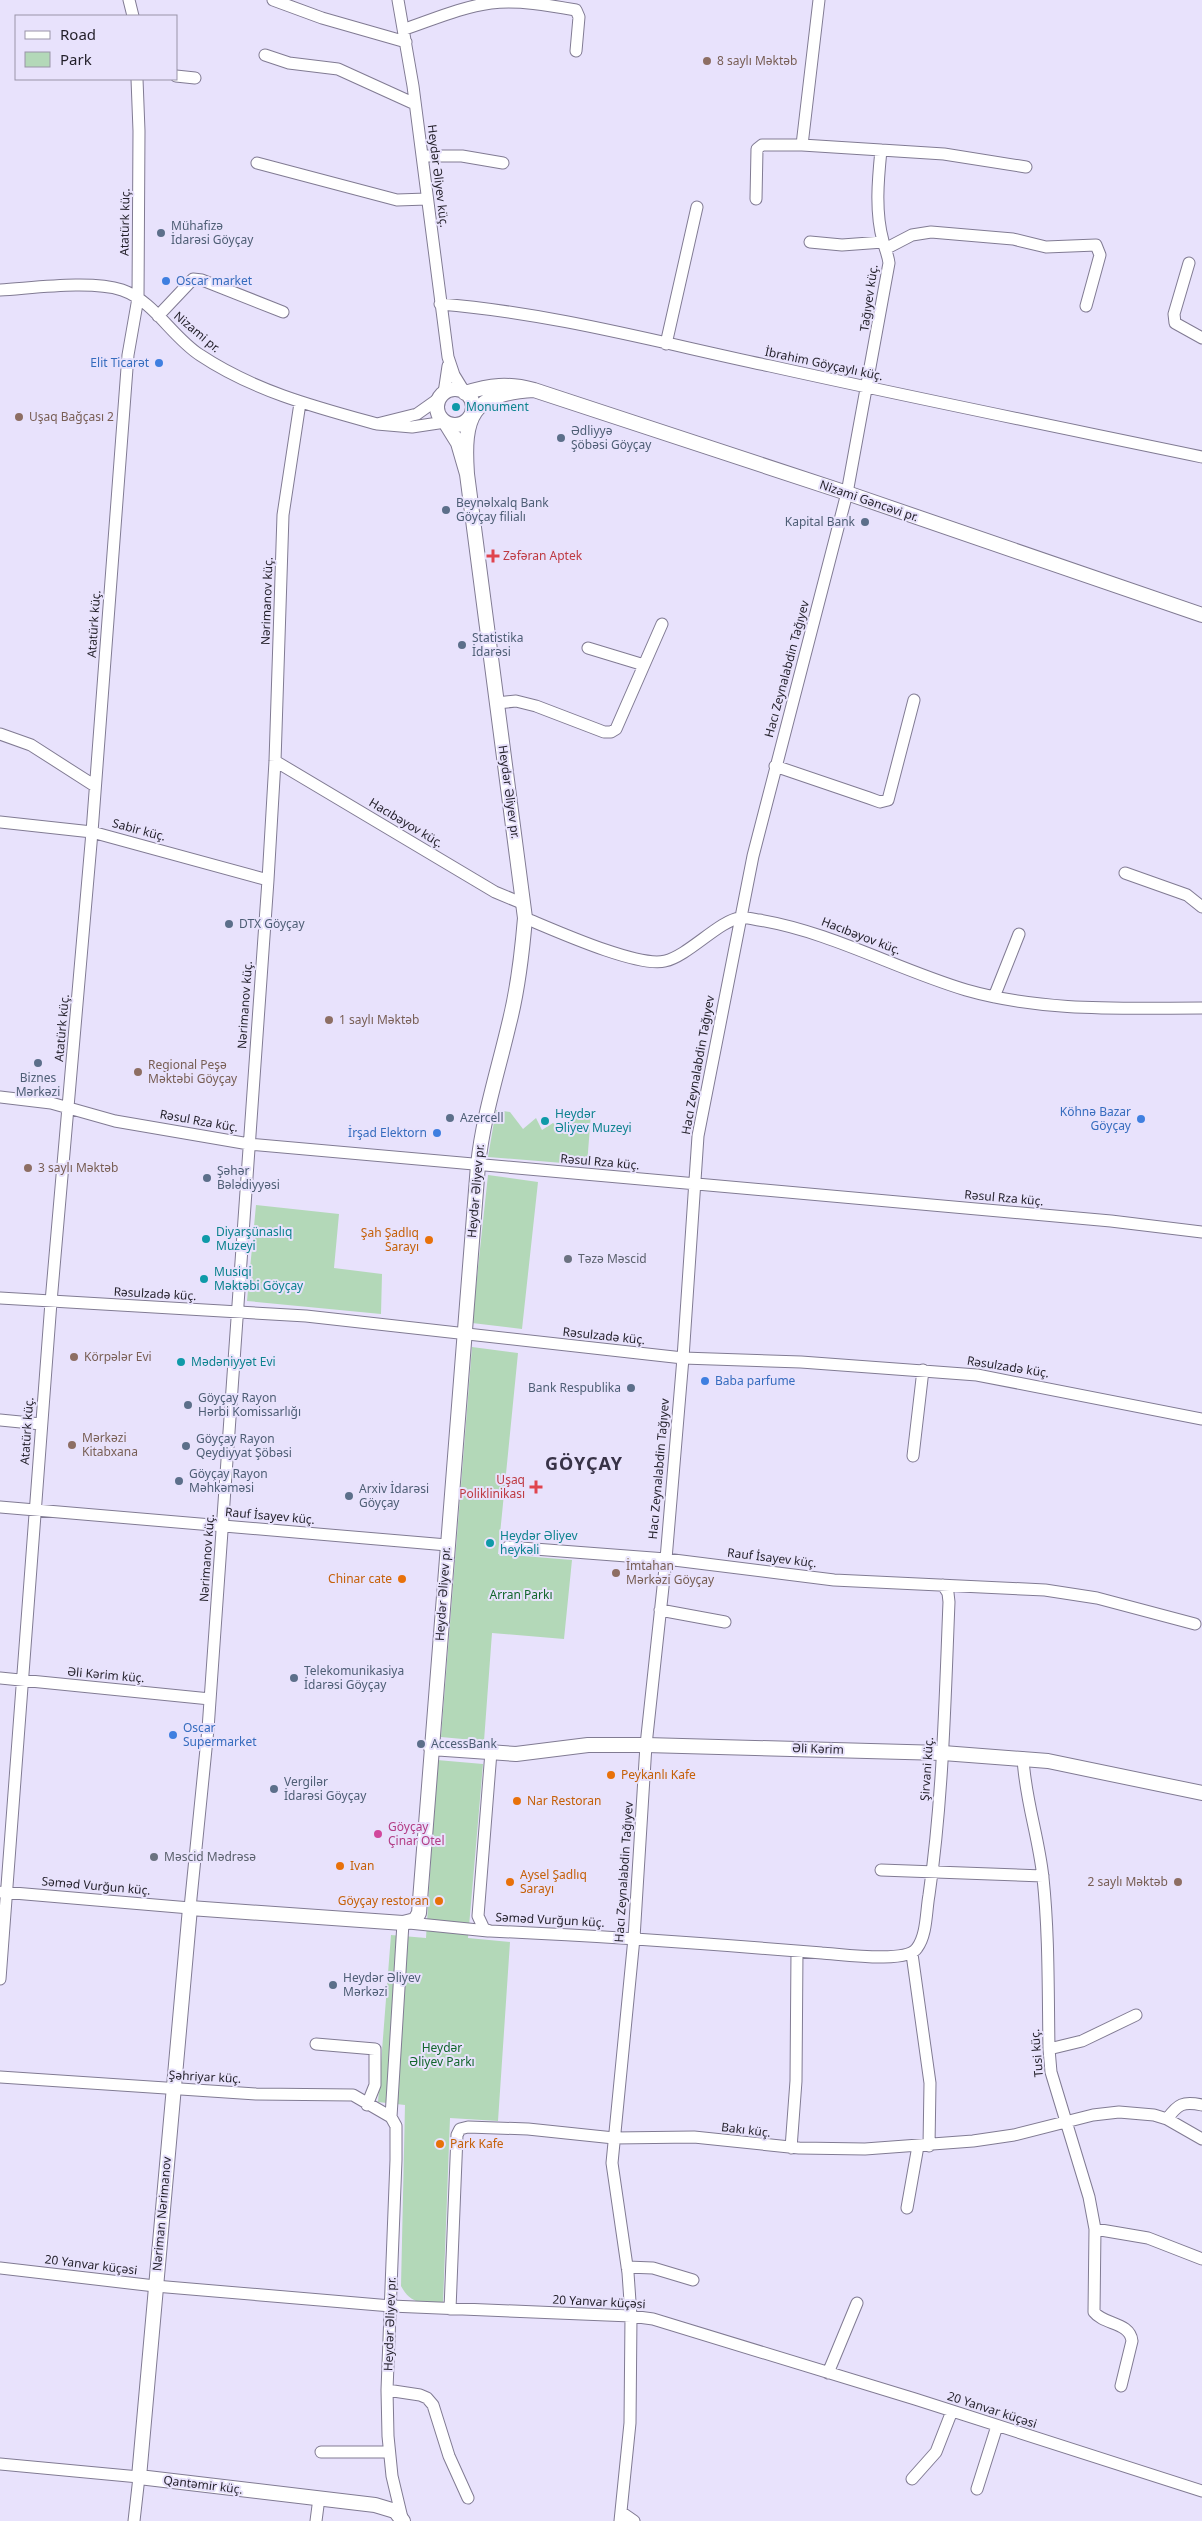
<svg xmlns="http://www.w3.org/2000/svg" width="1202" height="2521" viewBox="0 0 1202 2521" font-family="'Noto Sans',sans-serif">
	<rect width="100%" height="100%" fill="#e8e2fc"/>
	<!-- green -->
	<path fill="#b3d8b8" d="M496 1110 510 1112 523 1129 536 1118 542 1130 553 1123 566 1132 576 1110 591 1113 587 1165 488 1157Z
		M488 1175 538 1182 522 1329 472 1323Z
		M256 1205 339 1214 334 1268 382 1274 381 1314 247 1301Z
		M472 1347 518 1353 498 1554 572 1560 564 1639 492 1633 484 1741 441 1737Z
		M437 1760 483 1764 468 1938 510 1942 498 2121 450 2118 443 2304C424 2303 411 2305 401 2286L405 2105 378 2102 391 1935 426 1938Z"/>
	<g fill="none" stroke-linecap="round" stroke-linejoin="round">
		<defs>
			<path id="minor" d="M129 0 133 16
				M273 0 322 18 406 42
				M398 0 413 86 448 357 454 375 465 393
				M405 29C432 20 461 7 491 3 519 0 548 5 576 10L579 17 576 51
				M265 55 289 63 338 69 415 104
				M176 76 195 78
				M881 150 944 154 1026 167
				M422 156H462L503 163
				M257 163 397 200 427 199
				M756 199 757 149 762 145H802
				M810 242 842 245 883 242
				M887 248 912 235 931 232 1013 239 1046 247 1096 245 1100 255 1086 306
				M1189 263 1174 314 1175 323 1202 338
				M0 290C34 288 91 280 122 290 154 301 172 337 200 355 254 391 315 407 377 424
				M440 304C552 313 661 343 770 366 914 398 1058 427 1202 457
				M158 316 193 279 202 280 283 312
				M666 344 697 207
				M444 393 448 366
				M441 397 417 414 377 424 412 427 445 422
				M588 648 644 665
				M497 703 516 701 536 706 604 732H611L616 729 662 624
				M0 734 31 745 95 786
				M275 761 495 892 524 904
				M775 766 869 798 880 802 888 800 914 700
				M0 822 92 832 268 880
				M1125 873 1187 895 1202 907
				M525 918C554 930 638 968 665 961 688 956 720 920 740 918 745 917 753 919 759 920 831 932 896 969 966 990 1043 1012 1123 1008 1202 1008
				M994 997 1019 934
				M0 1097 51 1103 115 1121 249 1144 1111 1221 1202 1232
				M0 1298 306 1316 683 1358 801 1362 977 1375 1202 1419
				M0 1420 41 1424
				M913 1456 923 1370
				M0 1507 447 1545
				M508 1547 666 1559 834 1580 1045 1590 1097 1598 1195 1624
				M660 1610 725 1622
				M0 1678 210 1699
				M491 1752 478 1916 484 1929 490 1931C601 1936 712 1944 822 1953 841 1954 907 1964 917 1948 927 1935 926 1911 929 1895 943 1798 945 1700 949 1602L948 1593 943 1585
				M1023 1758C1025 1799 1039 1838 1043 1878 1049 1934 1048 1992 1049 2049L1051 2072 1089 2197 1095 2229 1148 2238 1202 2259
				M881 1870 1043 1876
				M2 1892 190 1908 208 1729 268 880 275 761 283 515 300 403
				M409 1923 488 1931
				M912 1954 930 2083 929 2146
				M0 1979 51 1302 92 832 128 355 138 298 139 131 137 79
				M316 2044 375 2049V2085L367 2105
				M1049 2049 1082 2041 1136 2015
				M0 2077 256 2094 353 2095 391 2117 396 2126V2160L387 2390 388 2436 392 2476 402 2518
				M391 2117 403 1923
				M1167 2119C1178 2104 1183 2101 1202 2105
				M791 2148 796 2081 797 1951
				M907 2208 918 2146
				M1095 2229 1094 2312C1104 2325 1130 2322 1132 2341L1121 2386
				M627 2267 653 2268 693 2280
				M0 2268 155 2286 391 2306 631 2316 653 2319 915 2399 1202 2491
				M450 2309 457 2135 460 2129 468 2127 528 2129 614 2138 694 2137 799 2148 865 2149 973 2141 1014 2135 1093 2115 1119 2112 1154 2115 1167 2119 1202 2139
				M828 2373 857 2303
				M387 2390 420 2395 427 2398 433 2405 449 2456 468 2498
				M321 2452H389
				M0 2464 139 2477 134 2521
				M912 2479 936 2452 952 2411
				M977 2489 997 2426
				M621 2512 634 2521
				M316 2521 319 2498
				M620 2521 630 2423 631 2316 628 2273 612 2163 634 1938 646 1745 666 1559 683 1358 698 1136 753 856 847 493 889 263C888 255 885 249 883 241 875 212 878 180 881 150L802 145 819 0"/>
			<path id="major" d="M437 407a18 18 0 1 1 36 0a18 18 0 1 1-36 0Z
				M534 390 847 493 1202 615
				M445 422 458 443 467 474C463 417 471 393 534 390 508 383 490 385 465 393
				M431 1748 516 1754 588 1745H646L943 1753 1048 1761 1202 1793
				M403 2521 395 2511 375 2505 139 2477 190 1908 403 1923 415 1920 419 1913 478 1165C483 1117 498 1071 509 1024 518 989 522 954 525 918L467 474"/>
		</defs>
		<!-- minor casing -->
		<use href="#minor" stroke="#817b93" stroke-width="13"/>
		<!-- major casing -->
		<use href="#major" stroke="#817b93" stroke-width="16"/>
		<!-- minor -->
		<use href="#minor" stroke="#fff" stroke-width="11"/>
		<!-- major -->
		<use href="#major" stroke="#fff" stroke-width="14"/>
	</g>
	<!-- markers -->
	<g fill="#8d6e63" stroke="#e8e2fc" stroke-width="2">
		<circle cx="707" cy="61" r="5"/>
		<circle cx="19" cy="417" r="5"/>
		<circle cx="329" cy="1020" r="5"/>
		<circle cx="138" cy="1072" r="5"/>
		<circle cx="28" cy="1168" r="5"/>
		<circle cx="74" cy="1357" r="5"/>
		<circle cx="72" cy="1445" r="5"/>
		<circle cx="616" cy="1573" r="5"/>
		<circle cx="1178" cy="1882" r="5"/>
	</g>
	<g fill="#5c6f8a" stroke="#e8e2fc" stroke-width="2">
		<circle cx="161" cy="233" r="5"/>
		<circle cx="561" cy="438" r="5"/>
		<circle cx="446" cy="510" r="5"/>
		<circle cx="865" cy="522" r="5"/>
		<circle cx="462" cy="645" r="5"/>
		<circle cx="229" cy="924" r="5"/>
		<circle cx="38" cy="1063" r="5"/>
		<circle cx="450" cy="1118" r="5"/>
		<circle cx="207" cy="1178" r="5"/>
		<circle cx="631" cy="1388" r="5"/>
		<circle cx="188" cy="1405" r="5"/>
		<circle cx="186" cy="1446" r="5"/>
		<circle cx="179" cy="1481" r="5"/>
		<circle cx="349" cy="1496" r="5"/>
		<circle cx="294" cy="1678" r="5"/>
		<circle cx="421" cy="1744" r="5"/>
		<circle cx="274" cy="1789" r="5"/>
		<circle cx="333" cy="1985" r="5"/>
	</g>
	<g fill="#3f7fe0" stroke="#e8e2fc" stroke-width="2">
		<circle cx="166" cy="281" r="5"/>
		<circle cx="159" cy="363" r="5"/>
		<circle cx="1141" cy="1119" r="5"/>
		<circle cx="437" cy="1133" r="5"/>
		<circle cx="705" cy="1381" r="5"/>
		<circle cx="173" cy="1735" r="5"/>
	</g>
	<g fill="#0f9aa8" stroke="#e8e2fc" stroke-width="2">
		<circle cx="456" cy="407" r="5"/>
		<circle cx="545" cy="1121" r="5"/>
		<circle cx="206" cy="1239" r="5"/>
		<circle cx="204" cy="1279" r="5"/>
		<circle cx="181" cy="1362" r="5"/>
		<circle cx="490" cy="1543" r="5"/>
	</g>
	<g fill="#e0444e" stroke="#e8e2fc" stroke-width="2">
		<path d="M490.5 548.5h5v5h5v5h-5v5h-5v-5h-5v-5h5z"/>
		<path d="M533.5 1479.5h5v5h5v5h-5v5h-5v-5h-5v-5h5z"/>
	</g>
	<g fill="#e8710a" stroke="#e8e2fc" stroke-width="2">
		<circle cx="429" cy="1240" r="5"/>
		<circle cx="402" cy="1579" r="5"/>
		<circle cx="611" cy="1775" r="5"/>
		<circle cx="517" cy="1801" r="5"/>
		<circle cx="340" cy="1866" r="5"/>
		<circle cx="510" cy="1882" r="5"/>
		<circle cx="439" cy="1901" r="5"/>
		<circle cx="440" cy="2144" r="5"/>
	</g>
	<g fill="#6b7280" stroke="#e8e2fc" stroke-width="2">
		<circle cx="568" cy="1259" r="5"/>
		<circle cx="154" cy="1857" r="5"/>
	</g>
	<circle fill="#d1479c" stroke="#e8e2fc" stroke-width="2" cx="378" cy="1834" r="5"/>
	<g text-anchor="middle" stroke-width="4" stroke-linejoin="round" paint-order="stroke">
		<!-- education labels -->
		<g font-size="12" fill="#785e54" stroke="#e8e2fc" text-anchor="start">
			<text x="717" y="65">8 saylı Məktəb</text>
			<text x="29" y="421">Uşaq Bağçası 2</text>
			<text x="339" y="1024">1 saylı Məktəb</text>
			<text x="148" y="1069">Regional Peşə<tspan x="148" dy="14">Məktəbi Göyçay</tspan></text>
			<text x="38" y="1172">3 saylı Məktəb</text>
			<text x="84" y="1361">Körpələr Evi</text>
			<text x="82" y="1442">Mərkəzi<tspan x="82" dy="14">Kitabxana</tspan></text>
			<text x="626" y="1570">İmtahan<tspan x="626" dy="14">Mərkəzi Göyçay</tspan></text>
			<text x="1168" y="1886" text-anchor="end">2 saylı Məktəb</text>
		</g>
		<!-- street labels -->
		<g font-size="12" fill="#221f29" stroke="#e8e2fc">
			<text transform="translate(438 176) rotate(83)" y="4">Heydər Əliyev küç.</text>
			<text transform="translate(125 222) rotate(-89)" y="4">Atatürk küç.</text>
			<text transform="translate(869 298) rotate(-82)" y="4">Tağıyev küç.</text>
			<text transform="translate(197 332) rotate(40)" y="4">Nizami pr.</text>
			<text transform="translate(824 364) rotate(12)" y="4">İbrahim Göyçaylı küç.</text>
			<text transform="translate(869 501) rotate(19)" y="4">Nizami Gəncəvi pr.</text>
			<text transform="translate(267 601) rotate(-88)" y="4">Nərimanov küç.</text>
			<text transform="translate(94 624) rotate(-86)" y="4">Atatürk küç.</text>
			<text transform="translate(787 669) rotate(-75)" y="4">Hacı Zeynalabdin Tağıyev</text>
			<text transform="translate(509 792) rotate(82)" y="4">Heydər Əliyev pr.</text>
			<text transform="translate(406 823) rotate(31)" y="4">Hacıbəyov küç.</text>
			<text transform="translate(139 830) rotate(15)" y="4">Sabir küç.</text>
			<text transform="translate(861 936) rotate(21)" y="4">Hacıbəyov küç.</text>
			<text transform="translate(245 1005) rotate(-86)" y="4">Nərimanov küç.</text>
			<text transform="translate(62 1028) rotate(-85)" y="4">Atatürk küç.</text>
			<text transform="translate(698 1065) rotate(-80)" y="4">Hacı Zeynalabdin Tağıyev</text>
			<text transform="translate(199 1121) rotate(10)" y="4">Rəsul Rza küç.</text>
			<text transform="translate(600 1162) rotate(5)" y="4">Rəsul Rza küç.</text>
			<text transform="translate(476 1191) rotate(-85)" y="4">Heydər Əliyev pr.</text>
			<text transform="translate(1004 1198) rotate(5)" y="4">Rəsul Rza küç.</text>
			<text transform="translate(155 1294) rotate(3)" y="4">Rəsulzadə küç.</text>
			<text transform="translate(604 1336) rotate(6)" y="4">Rəsulzadə küç.</text>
			<text transform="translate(1008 1367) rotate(9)" y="4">Rəsulzadə küç.</text>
			<text transform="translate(27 1431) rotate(-86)" y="4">Atatürk küç.</text>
			<text transform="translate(659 1469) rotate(-85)" y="4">Hacı Zeynalabdin Tağıyev</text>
			<text transform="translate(270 1516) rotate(5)" y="4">Rauf İsayev küç.</text>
			<text transform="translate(207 1558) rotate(-86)" y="4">Nərimanov küç.</text>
			<text transform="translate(772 1558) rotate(7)" y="4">Rauf İsayev küç.</text>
			<text transform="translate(443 1594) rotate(-86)" y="4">Heydər Əliyev pr.</text>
			<text transform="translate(106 1675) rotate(5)" y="4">Əli Kərim küç.</text>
			<text transform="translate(818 1749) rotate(2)" y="4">Əli Kərim</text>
			<text transform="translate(927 1769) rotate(-86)" y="4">Şirvani küç.</text>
			<text transform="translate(624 1872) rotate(-86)" y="4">Hacı Zeynalabdin Tağıyev</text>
			<text transform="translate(96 1886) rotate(5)" y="4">Səməd Vurğun küç.</text>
			<text transform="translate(550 1920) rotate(3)" y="4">Səməd Vurğun küç.</text>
			<text transform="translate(1037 2053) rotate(-95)" y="4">Tusi küç.</text>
			<text transform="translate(205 2077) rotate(3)" y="4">Şəhriyar küç.</text>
			<text transform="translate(746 2130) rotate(7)" y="4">Bakı küç.</text>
			<text transform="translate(162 2214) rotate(-85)" y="4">Nəriman Nərimanov</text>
			<text transform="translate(91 2265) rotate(7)" y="4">20 Yanvar küçəsi</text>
			<text transform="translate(599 2302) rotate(3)" y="4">20 Yanvar küçəsi</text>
			<text transform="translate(390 2324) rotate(-88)" y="4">Heydər Əliyev pr.</text>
			<text transform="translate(992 2410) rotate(18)" y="4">20 Yanvar küçəsi</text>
			<text transform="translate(203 2485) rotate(7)" y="4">Qantəmir küç.</text>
		</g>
		<!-- service labels -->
		<g font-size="12" fill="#4e5e75" stroke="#e8e2fc" text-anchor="start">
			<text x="171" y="230">Mühafizə<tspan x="171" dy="14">İdarəsi Göyçay</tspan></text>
			<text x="571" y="435">Ədliyyə<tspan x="571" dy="14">Şöbəsi Göyçay</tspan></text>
			<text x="456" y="507">Beynəlxalq Bank<tspan x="456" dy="14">Göyçay filialı</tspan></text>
			<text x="855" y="526" text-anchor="end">Kapital Bank</text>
			<text x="472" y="642">Statistika<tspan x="472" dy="14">İdarəsi</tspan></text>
			<text x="239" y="928">DTX Göyçay</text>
			<text x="38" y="1082" text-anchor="middle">Biznes<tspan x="38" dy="14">Mərkəzi</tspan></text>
			<text x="460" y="1122">Azercell</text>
			<text x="217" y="1175">Şəhər<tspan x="217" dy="14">Bələdiyyəsi</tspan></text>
			<text x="621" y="1392" text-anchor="end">Bank Respublika</text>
			<text x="198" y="1402">Göyçay Rayon<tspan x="198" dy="14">Hərbi Komissarlığı</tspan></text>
			<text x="196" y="1443">Göyçay Rayon<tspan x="196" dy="14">Qeydiyyat Şöbəsi</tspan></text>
			<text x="189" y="1478">Göyçay Rayon<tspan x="189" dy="14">Məhkəməsi</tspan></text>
			<text x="359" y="1493">Arxiv İdarəsi<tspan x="359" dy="14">Göyçay</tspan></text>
			<text x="304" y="1675">Telekomunikasiya<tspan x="304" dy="14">İdarəsi Göyçay</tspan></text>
			<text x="431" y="1748">AccessBank</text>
			<text x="284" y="1786">Vergilər<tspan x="284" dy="14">İdarəsi Göyçay</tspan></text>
			<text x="343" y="1982">Heydər Əliyev<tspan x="343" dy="14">Mərkəzi</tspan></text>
		</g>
		<!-- shop labels -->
		<g font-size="12" fill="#366cbe" stroke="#e8e2fc" text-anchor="start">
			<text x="176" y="285">Oscar market</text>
			<text x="149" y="367" text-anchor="end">Elit Ticarət</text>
			<text x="1131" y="1116" text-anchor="end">Köhnə Bazar<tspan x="1131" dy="14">Göyçay</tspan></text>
			<text x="427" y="1137" text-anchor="end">İrşad Elektorn</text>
			<text x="715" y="1385">Baba parfume</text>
			<text x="183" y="1732">Oscar<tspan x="183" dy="14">Supermarket</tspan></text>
		</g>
		<!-- culture labels -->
		<g font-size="12" fill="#0d838f" stroke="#e8e2fc" text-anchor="start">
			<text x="466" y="411">Monument</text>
			<text x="555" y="1118">Heydər<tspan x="555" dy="14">Əliyev Muzeyi</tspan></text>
			<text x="216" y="1236">Diyarşünaslıq<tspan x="216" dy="14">Muzeyi</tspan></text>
			<text x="214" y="1276">Musiqi<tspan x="214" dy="14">Məktəbi Göyçay</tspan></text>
			<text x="191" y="1366">Mədəniyyət Evi</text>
			<text x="500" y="1540">Heydər Əliyev<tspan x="500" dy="14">heykəli</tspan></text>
		</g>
		<!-- health labels -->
		<g font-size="12" fill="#be3a42" stroke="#e8e2fc" text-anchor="start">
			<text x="503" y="560">Zəfəran Aptek</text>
			<text x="525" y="1484" text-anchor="end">Uşaq<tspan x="525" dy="14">Poliklinikası</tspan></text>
		</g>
		<!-- food labels -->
		<g font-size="12" fill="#c56008" stroke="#e8e2fc" text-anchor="start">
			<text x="419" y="1237" text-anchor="end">Şah Şadlıq<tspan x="419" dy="14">Sarayı</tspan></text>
			<text x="392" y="1583" text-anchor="end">Chinar cate</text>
			<text x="621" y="1779">Peykanlı Kafe</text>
			<text x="527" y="1805">Nar Restoran</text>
			<text x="350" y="1870">Ivan</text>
			<text x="520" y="1879">Aysel Şadlıq<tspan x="520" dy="14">Sarayı</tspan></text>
			<text x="429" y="1905" text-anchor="end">Göyçay restoran</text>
			<text x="450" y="2148">Park Kafe</text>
		</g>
		<!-- worship labels -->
		<g font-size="12" fill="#5b616d" stroke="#e8e2fc" text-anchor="start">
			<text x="578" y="1263">Təzə Məscid</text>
			<text x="164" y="1861">Məscid Mədrəsə</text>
		</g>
		<!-- park labels -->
		<g font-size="12" fill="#12662c" stroke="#e8e2fc">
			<text x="521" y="1599">Arran Parkı</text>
			<text x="442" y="2052">Heydər<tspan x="442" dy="14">Əliyev Parkı</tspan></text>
		</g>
		<!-- hotel labels -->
		<g font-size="12" fill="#b23c85" stroke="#e8e2fc" text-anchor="start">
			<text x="388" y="1831">Göyçay<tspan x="388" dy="14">Çinar Otel</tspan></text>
		</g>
		<!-- district labels -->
		<g font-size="18" font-weight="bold" letter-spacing="1" fill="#383347" stroke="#e8e2fc">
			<text x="584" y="1470">GÖYÇAY</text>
		</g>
	</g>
	<!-- legend -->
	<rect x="15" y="15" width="162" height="65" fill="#e8e2fc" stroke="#9994a8"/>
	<rect x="25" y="31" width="25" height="8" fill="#ffffff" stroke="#9994a8"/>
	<text x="60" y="40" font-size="15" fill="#221f29">Road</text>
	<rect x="25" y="52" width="25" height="15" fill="#b3d8b8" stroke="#9994a8"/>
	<text x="60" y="65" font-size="15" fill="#221f29">Park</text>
</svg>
